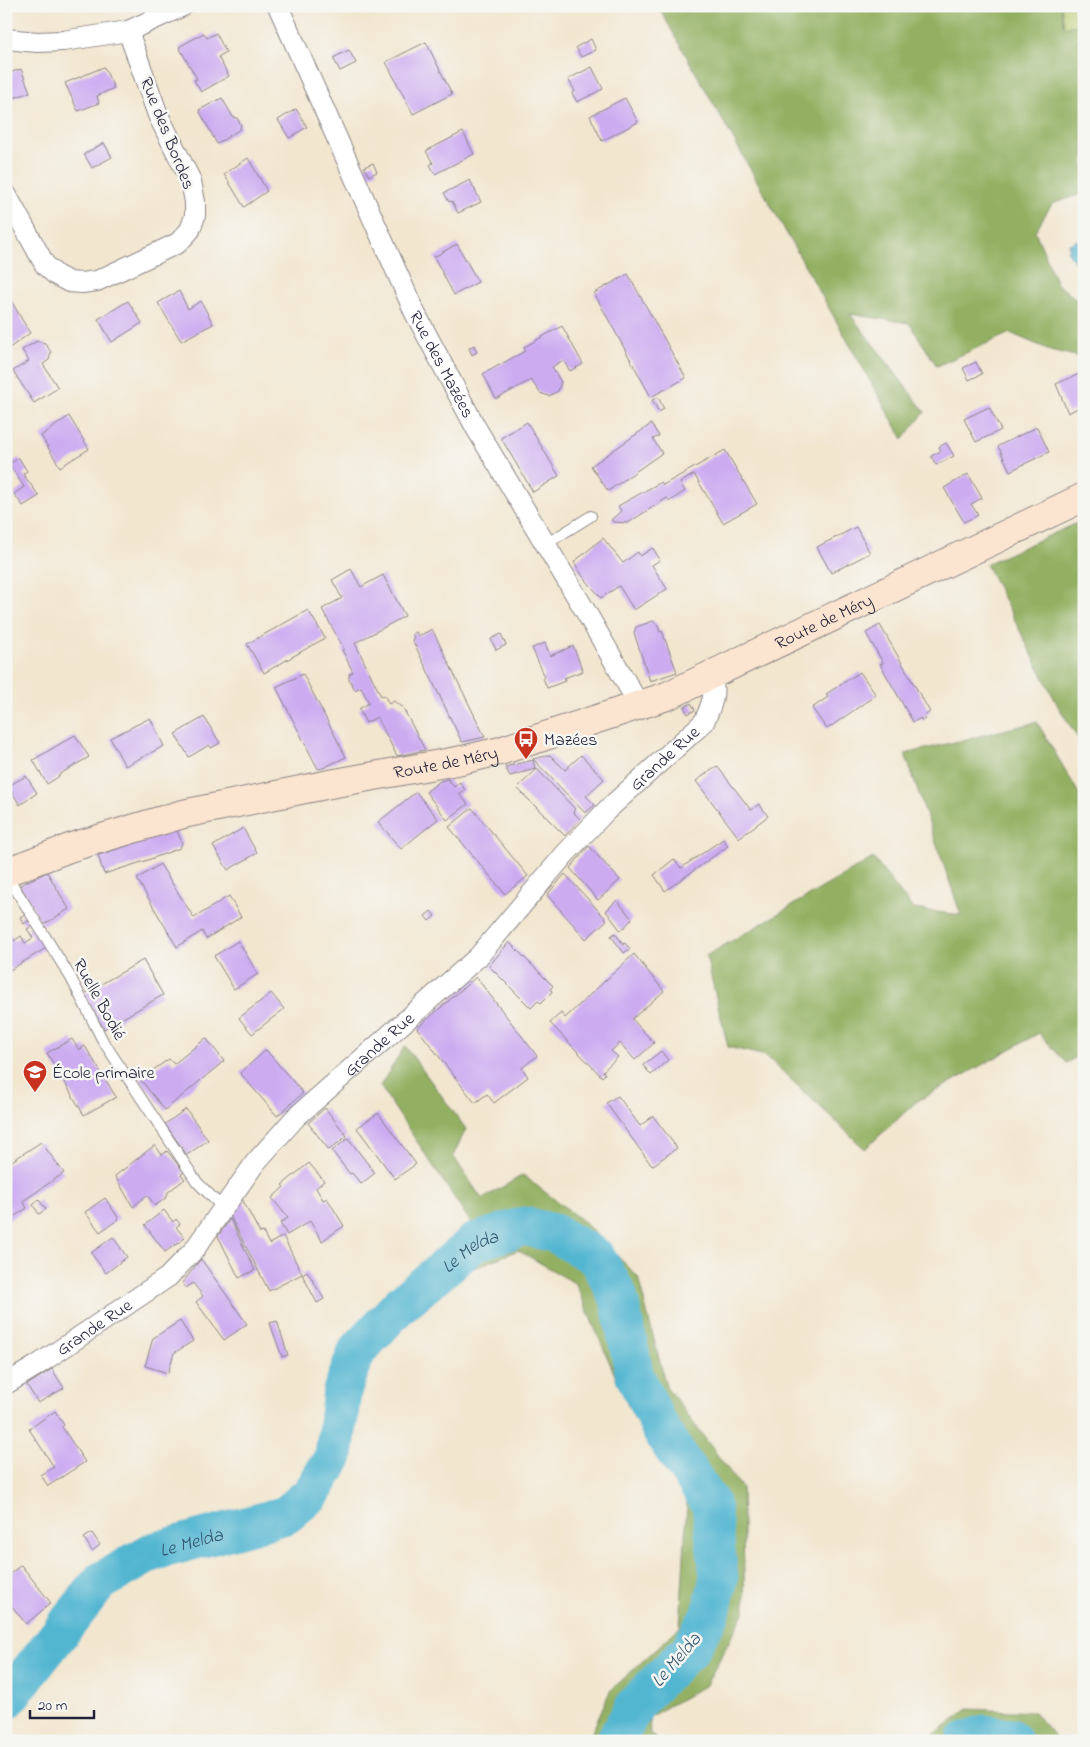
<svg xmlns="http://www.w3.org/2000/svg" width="1090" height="1747" viewBox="0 0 1090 1747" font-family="'Indie Flower',sans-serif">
	<rect width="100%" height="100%" fill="#f6f6f2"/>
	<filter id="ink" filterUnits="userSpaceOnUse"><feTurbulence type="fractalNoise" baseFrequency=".02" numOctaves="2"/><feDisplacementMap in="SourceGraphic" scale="10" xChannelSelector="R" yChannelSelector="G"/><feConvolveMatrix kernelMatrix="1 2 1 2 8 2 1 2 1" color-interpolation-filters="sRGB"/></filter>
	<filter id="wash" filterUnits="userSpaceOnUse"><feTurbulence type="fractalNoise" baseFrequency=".0096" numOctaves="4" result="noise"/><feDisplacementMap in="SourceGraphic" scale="20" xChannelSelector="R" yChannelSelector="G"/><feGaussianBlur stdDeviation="1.12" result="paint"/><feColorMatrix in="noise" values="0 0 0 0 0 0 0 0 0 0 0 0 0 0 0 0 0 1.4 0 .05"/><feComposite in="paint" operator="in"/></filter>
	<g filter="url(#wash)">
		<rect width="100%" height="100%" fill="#f2e6cf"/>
		<!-- green -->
		<path fill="#bacc6f" stroke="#6e7755" d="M1061 6H1084V24L1064 27Z"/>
		<!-- forest -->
		<path fill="#93b062" stroke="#5a694e" d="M658 6H1061L1064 27 1084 24V193L1052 204 1035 231 1057 284 1084 305V358L1050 350 1010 333 937 366 909 323 850 314 925 412 903 439Z
			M1084 520V748L1058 706 986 564Z
			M1037 722 1084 802V1053L1066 1063 1039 1033 916 1102 865 1149 766 1056 728 1047 706 956 873 858 913 909 961 915 905 754Z
			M405 1046 466 1129 453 1156 482 1199 523 1175 585 1223 638 1277 666 1386 742 1488 745 1611 706 1685 649 1717 650 1735 660 1741H588L610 1691 680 1627 687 1502 628 1406 576 1284 518 1250 450 1278 471 1223 380 1086Z
			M968 1709 1034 1712 1058 1741H925Z"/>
		<!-- water -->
		<path fill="#52b6d1" stroke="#3a6c86" d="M1077 240 1079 243 1081 241 1084 245 1083 276 1067 250 1070 248 1068 245Z"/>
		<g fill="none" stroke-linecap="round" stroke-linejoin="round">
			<!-- river -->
			<g stroke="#52b6d1" stroke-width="39">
				<path id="s1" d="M6 1701 100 1582 152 1552 286 1515 311 1494 334 1456 342 1391 357 1351 400 1305 475 1242 524 1226 554 1233 596 1257 618 1295 635 1376 663 1434 711 1504 719 1577 711 1613 690 1649 638 1701 615 1741"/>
				<path d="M965 1741 984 1734 1010 1738 1013 1741"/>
			</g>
		</g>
		<g id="blocks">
			<!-- building -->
			<path fill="#ccabf1" d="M204 33 207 38 216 33 226 52 218 57 229 76 201 92 194 80 197 79 179 47Z
				M591 39 596 50 581 57 576 47Z
				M426 42 452 94 413 114 386 62Z
				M349 50 356 63 340 71 333 58Z
				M104 67 114 88 97 96 99 103 78 111 65 83Z
				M592 67 603 89 577 102 572 93 575 91 568 79Z
				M21 69 30 92 6 101V74Z
				M222 98 233 117 237 118 241 125 240 129 217 144 199 110Z
				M625 98 638 122 602 141 590 116Z
				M296 109 307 127 289 138 278 120Z
				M463 132 474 154 435 174 430 165 433 163 426 151Z
				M104 143 112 157 92 168 84 154Z
				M248 158 267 191 244 207 224 174Z
				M373 163 377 172 369 176 364 167Z
				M470 180 481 202 458 213 452 201 449 202 444 193Z
				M457 244 478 282 454 295 434 257Z
				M628 274 686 378 651 397 594 293Z
				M179 291 188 309 201 301 213 324 181 341 158 303Z
				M10 299 30 333 8 349 6 346V302Z
				M128 301 142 323 112 342 98 319Z
				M562 326 583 364 570 371 563 360 552 367 561 382 558 391 549 396 540 393 531 380 496 399 483 374 525 351 524 347Z
				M37 341 45 343 51 352 49 360 43 364 58 388 34 403 13 371 29 361 22 350Z
				M474 345 477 352 472 355 469 348Z
				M976 362 982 374 969 380 963 368Z
				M1084 372V405L1068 413 1056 384Z
				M658 397 664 409 659 412 652 400Z
				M989 407 1001 430 976 442 964 419Z
				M69 416 89 449 60 467 41 436Z
				M527 422 559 476 533 492 501 438Z
				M651 424 659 436 653 439 662 453 608 491 591 466Z
				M1037 427 1049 452 1010 471 998 446Z
				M946 443 954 456 936 465 931 456 941 451 939 447Z
				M725 450 757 504 723 523 694 474 680 483 685 491 670 501 667 498 628 523 613 522 611 520 621 511 618 506 661 482 663 485Z
				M19 458 27 471 23 474 39 496 23 506 14 494 24 487 9 464Z
				M968 474 982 498 971 504 978 515 964 522 944 488Z
				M856 527 870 553 831 573 817 547Z
				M603 538 623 563 638 552 640 556 653 548 660 560 652 565 667 589 634 610 619 586 601 598 582 575 574 562Z
				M351 569 361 587 383 575 405 616 355 643 381 696 384 695 389 704 394 701 401 707 402 706 425 750 397 756 377 717 366 723 359 709 369 703 361 687 355 690 349 679V674L353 672 342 650 344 649 322 609 342 598 332 580Z
				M308 610 325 638 264 673 247 644Z
				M653 621 657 624 660 632 662 631 677 672 650 681 634 633 636 627Z
				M880 625 930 712 924 716 925 719 922 721 921 718 913 722 880 664 883 663 866 633Z
				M432 629 460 686 485 737 462 742 412 639 414 638 412 634 416 632 419 636Z
				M501 634 506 645 496 650 491 639Z
				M545 643 550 656 573 646 583 671 564 678 565 681 547 688 543 678 545 677 532 648Z
				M860 672 876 695 827 729 812 708 828 697 826 694Z
				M303 674 346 757 323 768 318 769 276 687Z
				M691 703 695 710 688 714 684 707Z
				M204 717 220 743 211 748 209 745 189 757 175 734Z
				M150 718 164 746 125 766 110 738Z
				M75 735 89 757 60 774 58 777 47 784 33 760Z
				M550 755 565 770 581 755 604 779 586 796 595 805 585 813 533 759Z
				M533 760 535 769 510 776 505 767Z
				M717 766 751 810 759 804 768 816 739 838 696 781Z
				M537 769 575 809 573 812 580 819 565 836 517 788Z
				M26 776 37 793 20 805 8 786Z
				M448 779 454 787 460 782 465 790 459 794 468 804 447 820 426 792 440 781Z
				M416 792 438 819 401 849 378 822Z
				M472 808 528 876 505 894 449 827Z
				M243 828 257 853 228 870 213 846Z
				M177 830 182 843 180 848 145 861 104 874 98 855Z
				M723 839 728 846 665 891 654 875 674 859 681 868Z
				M589 846 620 880 598 900 570 868Z
				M160 864 194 918 229 896 241 917 206 939 202 931 177 947 137 879Z
				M47 872 69 909 43 925 20 885Z
				M565 874 607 920 586 939 547 895Z
				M617 900 632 919 621 931 606 911Z
				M431 911 435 916 429 921 425 916Z
				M26 914 29 920 24 924 20 917Z
				M33 926 46 948 10 970 6 964V927L14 941 21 936 25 943 33 938 27 929Z
				M615 933 623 944 622 945 625 943 630 949 624 953 611 936Z
				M238 941 258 974 234 989 214 956Z
				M509 942 553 986 550 989 552 991 551 993 541 1003 538 1001 531 1008 489 966Z
				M634 954 664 991 632 1019 654 1043 635 1060 620 1043 611 1051 618 1057 603 1071 605 1074 602 1077 550 1023 561 1013 565 1018Z
				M143 960 163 995 104 1029 84 994Z
				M476 977 537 1056 522 1068 528 1077 494 1103 487 1094 475 1103 417 1028Z
				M271 993 284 1009 252 1034 239 1018Z
				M206 1038 224 1061 165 1110 140 1079 169 1059 174 1064Z
				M72 1039 79 1050 85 1046 116 1097 84 1115 47 1053Z
				M266 1050 303 1093 277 1116 240 1073Z
				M661 1051 668 1060 651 1075 643 1065Z
				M618 1096 640 1126 653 1116 677 1148 652 1166 606 1103Z
				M325 1108 347 1136 329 1150 308 1123Z
				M186 1109 208 1140 187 1155 165 1124Z
				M378 1113 416 1164 395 1179 357 1128Z
				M348 1138 375 1173 361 1184 352 1173 350 1174 332 1151Z
				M41 1142 64 1173 23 1201 27 1208 6 1222V1165Z
				M155 1145 162 1155 167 1151 184 1172 181 1174 185 1179 168 1192 167 1197 155 1206 147 1195 133 1207 115 1176Z
				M309 1163 324 1181 316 1188 323 1200 327 1198 344 1226 322 1241 310 1221 287 1235 280 1223 288 1218 272 1198 284 1187 282 1185Z
				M105 1198 119 1219 100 1232 85 1212Z
				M242 1199 260 1233 263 1232 269 1244 283 1236 302 1274 269 1291 230 1216Z
				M39 1200 46 1209 39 1214 33 1205Z
				M164 1210 173 1222 176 1219 180 1224 176 1227 185 1238 165 1252 145 1225Z
				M230 1219 255 1270 239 1278 218 1236Z
				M113 1237 127 1257 106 1273 91 1253Z
				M201 1259 247 1324 224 1340 196 1302 203 1296 193 1283 186 1288 182 1283Z
				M307 1271 324 1299 317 1303 302 1274Z
				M180 1321 193 1341 174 1353 168 1373 145 1366 153 1338Z
				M277 1321 288 1355 282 1357 270 1323Z
				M52 1369 64 1388 38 1403 27 1385Z
				M55 1411 64 1425 62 1427 85 1462 48 1486 41 1475 54 1467 29 1429Z
				M92 1533 100 1545 92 1551 84 1538Z
				M21 1565 51 1603 26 1624 6 1599V1577Z"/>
		</g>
	</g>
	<g filter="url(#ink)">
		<use href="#blocks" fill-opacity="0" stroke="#8a8485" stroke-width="1"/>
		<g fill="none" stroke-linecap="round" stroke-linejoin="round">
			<defs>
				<path id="lane" d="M546 544 591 516
					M6 874 71 978 103 1041 197 1182 223 1208"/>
				<g id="street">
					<path id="s2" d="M278 6 415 313 476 428 586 612 639 705"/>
					<path d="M6 39 37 42 63 41 128 31 183 6"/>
					<path d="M6 194 45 265 56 275 69 282 82 283 97 281 178 243 190 230 195 216V202L191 181 158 115 128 31"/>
					<path id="s3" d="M6 1384 36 1366 168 1277 194 1250 255 1163 296 1117 478 957 565 854 607 810 704 722C711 707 718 690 710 675"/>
				</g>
				<g id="secondary">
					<path id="s4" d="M6 872 72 847 183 814 330 784 462 760 500 751 667 696 1084 497"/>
				</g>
			</defs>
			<!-- lane casing -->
			<use href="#lane" stroke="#8a8485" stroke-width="12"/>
			<!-- street casing -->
			<use href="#street" stroke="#8a8485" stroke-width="22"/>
			<!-- secondary casing -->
			<use href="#secondary" stroke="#8a8485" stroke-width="30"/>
			<!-- lane -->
			<use href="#lane" stroke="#fff" stroke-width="10"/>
			<!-- street -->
			<use href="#street" stroke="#fff" stroke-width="20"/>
			<!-- secondary -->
			<use href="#secondary" stroke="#fce5d0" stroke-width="28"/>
		</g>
	</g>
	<!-- icons -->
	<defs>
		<symbol id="bus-pin" viewBox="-11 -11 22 30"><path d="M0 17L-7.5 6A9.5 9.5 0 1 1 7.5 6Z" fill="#c8321e" stroke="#f6f6f2"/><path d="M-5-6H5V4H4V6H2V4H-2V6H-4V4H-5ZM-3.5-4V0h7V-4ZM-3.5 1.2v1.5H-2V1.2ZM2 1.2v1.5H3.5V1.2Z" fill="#fff"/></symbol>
		<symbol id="school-pin" viewBox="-11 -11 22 30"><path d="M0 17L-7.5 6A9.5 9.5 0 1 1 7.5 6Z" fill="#c8321e" stroke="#f6f6f2"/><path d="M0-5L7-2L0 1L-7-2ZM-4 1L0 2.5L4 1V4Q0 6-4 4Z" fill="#fff"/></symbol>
	</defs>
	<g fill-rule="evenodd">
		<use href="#bus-pin" x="512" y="725" width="28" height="38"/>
		<use href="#school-pin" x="21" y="1058" width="28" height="38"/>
	</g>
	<g text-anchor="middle" stroke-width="5" stroke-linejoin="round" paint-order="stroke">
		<!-- street labels -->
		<g font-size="18" fill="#22223b" stroke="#f6f6f2">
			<text transform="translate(168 133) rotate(68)" y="6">Rue des Bordes</text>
			<text dy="6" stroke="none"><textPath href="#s2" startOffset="394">Rue des Mazées</textPath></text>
			<text dy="6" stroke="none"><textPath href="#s4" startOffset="859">Route de Méry</textPath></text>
			<text dy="6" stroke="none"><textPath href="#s3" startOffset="915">Grande Rue</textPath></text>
			<text dy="6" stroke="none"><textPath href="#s4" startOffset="454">Route de Méry</textPath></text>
			<text transform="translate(100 999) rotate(61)" y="6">Ruelle Bodié</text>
			<text dy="6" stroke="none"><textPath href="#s3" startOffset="510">Grande Rue</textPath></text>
			<text dy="6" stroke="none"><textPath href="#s3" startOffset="105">Grande Rue</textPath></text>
		</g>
		<!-- poi labels -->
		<g font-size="18" fill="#22223b" stroke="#f6f6f2" text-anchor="start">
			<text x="544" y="745">Mazées</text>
			<text x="52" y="1078">École primaire</text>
		</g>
		<!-- water labels -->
		<g font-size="19" font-style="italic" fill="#335670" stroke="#f6f6f2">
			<text dy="7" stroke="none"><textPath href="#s1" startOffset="688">Le Melda</textPath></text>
			<text dy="7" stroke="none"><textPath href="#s1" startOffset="252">Le Melda</textPath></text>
			<text transform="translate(675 1659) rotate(-49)" y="7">Le Melda</text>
		</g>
	</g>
	<!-- margin -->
	<rect width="1090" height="1747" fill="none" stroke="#f6f6f2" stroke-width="25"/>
	<!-- scale -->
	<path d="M30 1710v8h64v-8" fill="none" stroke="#22223b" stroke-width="2.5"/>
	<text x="38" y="1710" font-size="15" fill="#22223b" stroke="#f6f6f2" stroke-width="4" paint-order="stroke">20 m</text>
</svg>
